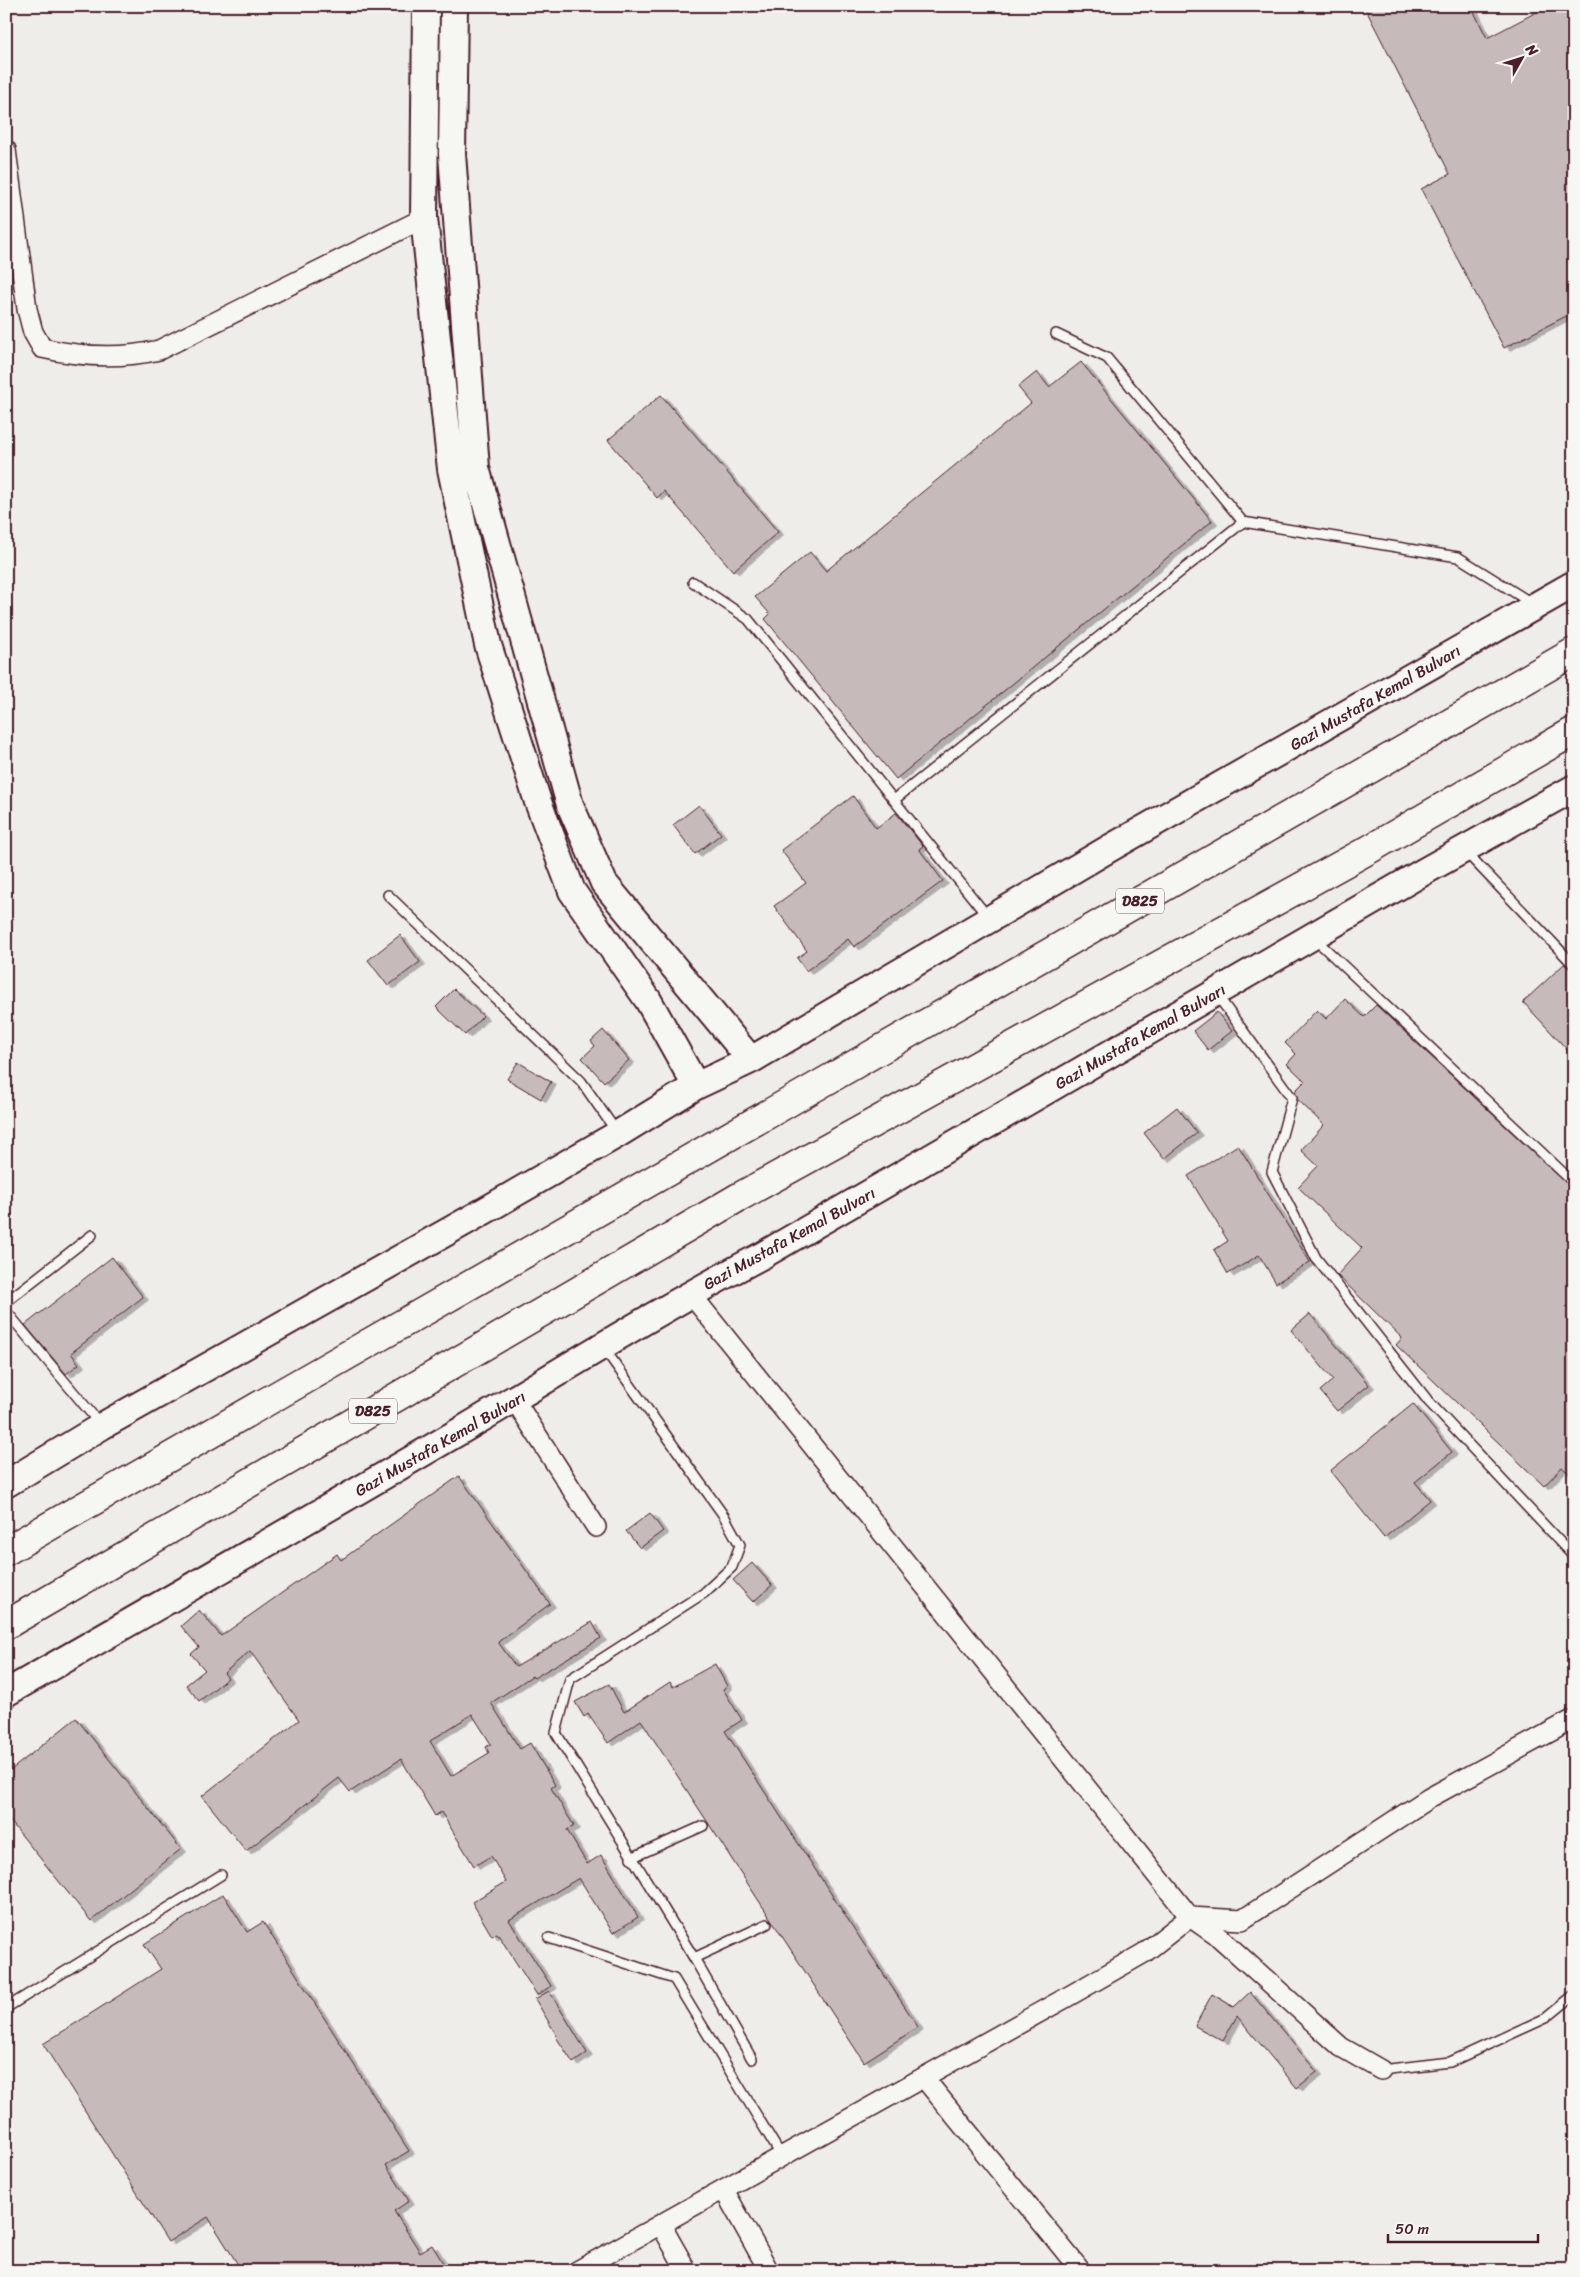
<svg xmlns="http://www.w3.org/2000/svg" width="1580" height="2277" viewBox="0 0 1580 2277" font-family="Sriracha,sans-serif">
	<defs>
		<filter id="shadow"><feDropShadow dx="5.5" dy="3" stdDeviation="0" flood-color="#0004"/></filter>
	</defs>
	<rect width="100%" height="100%" fill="#efedea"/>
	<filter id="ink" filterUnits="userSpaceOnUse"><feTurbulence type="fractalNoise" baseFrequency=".02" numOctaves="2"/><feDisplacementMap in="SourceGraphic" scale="10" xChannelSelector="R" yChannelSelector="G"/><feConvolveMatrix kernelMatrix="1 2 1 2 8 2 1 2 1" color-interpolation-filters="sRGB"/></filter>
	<g filter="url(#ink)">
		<!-- building -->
		<path fill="#c6babb" stroke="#4a1f2b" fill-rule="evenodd" filter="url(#shadow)" d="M1364 6H1471L1487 38 1548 6H1574V312L1504 348 1421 189 1450 174Z
			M1081 362 1212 521 896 779 765 619 770 614 755 597 810 552 826 571 1031 403 1018 387 1037 372 1049 387Z
			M661 395 778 532 733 571 664 491 657 498 608 440Z
			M853 796 876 828 896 813 923 846 919 849 943 881 854 947 848 939 806 971 797 958 807 951 774 906 806 883 781 850Z
			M699 805 721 834 695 854 673 825Z
			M400 935 420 962 388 986 368 960Z
			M1564 964 1574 971V1057L1523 1002Z
			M454 989 483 1016 465 1035 436 1007Z
			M1345 999 1364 1017 1376 1005 1574 1190V1478L1562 1467 1544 1486 1396 1345 1402 1338 1337 1275 1362 1248 1298 1187 1318 1166 1301 1150 1324 1125 1298 1100 1295 1091 1305 1081 1287 1064 1296 1054 1285 1043 1317 1010 1326 1019Z
			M1217 1012 1232 1031 1208 1050 1193 1031Z
			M603 1030 629 1060 604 1082 582 1058 595 1046 591 1041Z
			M518 1062 551 1082 541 1099 507 1079Z
			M1177 1107 1197 1133 1164 1159 1144 1133Z
			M1238 1145 1310 1262 1276 1283 1259 1255 1228 1274 1214 1250 1228 1241 1188 1176Z
			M112 1257 143 1297 71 1353 79 1364 66 1374 25 1325Z
			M1310 1314 1369 1385 1337 1411 1320 1391 1333 1380 1291 1330Z
			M1413 1404 1452 1452 1415 1482 1430 1500 1384 1538 1330 1471Z
			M459 1476 550 1604 498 1642 516 1667 592 1622 601 1638 534 1678 532 1676 491 1703 520 1749 530 1743 555 1785 551 1788 574 1826 567 1830 587 1864 601 1855 638 1917 613 1933 579 1878 509 1920 551 1986 537 1995 497 1933 492 1936 472 1902 506 1882 491 1856 474 1866 441 1812 435 1816 401 1759 350 1792 339 1778 246 1851 202 1796 299 1720 250 1651 224 1673 228 1678 199 1701 186 1685 205 1670 191 1654 199 1647 181 1626 199 1610 221 1636 337 1554 341 1560ZM472 1714 491 1744 486 1747 489 1753 451 1776 430 1741Z
			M650 1513 663 1531 640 1548 626 1531Z
			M752 1563 772 1585 753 1602 733 1580Z
			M715 1664 727 1686 723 1689 742 1720 725 1731 918 2027 864 2062 641 1720 608 1743 588 1714 584 1717 575 1702 609 1684 624 1712 670 1682 673 1687Z
			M76 1718 181 1849 91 1921 6 1816V1774Z
			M223 1894 247 1932 263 1922 409 2151 386 2165 409 2201 394 2211 420 2252 432 2245 448 2271H242L208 2217 168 2242 43 2044 161 1969 144 1944Z
			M549 1991 587 2053 573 2063 556 2037 557 2036 535 1999Z
			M1250 1992 1317 2072 1297 2088 1237 2016 1223 2041 1195 2026 1212 1994 1234 2007Z"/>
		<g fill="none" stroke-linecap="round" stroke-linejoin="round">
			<defs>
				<path id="lane" d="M1056 334 1107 358 1243 522
					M693 582 748 619 988 917
					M894 800 1243 522 1458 557 1533 604
					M1465 851 1574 965
					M388 895 581 1081 616 1131
					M1314 938 1574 1183
					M1217 995 1292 1098 1272 1172 1316 1258 1429 1402 1574 1557
					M6 1302 92 1235
					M6 1311 100 1424
					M603 1347 724 1516 740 1545 732 1567 704 1593 570 1679 556 1733 694 1958 752 2059
					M631 1858 703 1826
					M549 1938 674 1979 782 2157
					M694 1958 767 1924
					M6 2008 221 1875
					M1381 2070 1450 2062 1546 2018 1574 1995"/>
				<path id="street" d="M6 150 27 309 33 332 42 348C81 357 121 359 159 350L424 218
					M690 1293 1190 1917 1220 1938 1341 2047 1381 2070
					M514 1399 596 1527
					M924 2078 1081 2271
					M724 2190 769 2271
					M661 2225 687 2271
					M577 2271 1069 1996 1144 1953 1190 1917 1242 1920 1429 1798 1574 1719"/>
				<path id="secondary" d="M426 6 424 218 451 469 488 645 538 802 572 891 648 1000 696 1086
					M454 6 452 154 476 468 570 805 604 883 751 1060
					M6 1484 102 1426 479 1214 618 1134 696 1086 751 1060 1105 851 1574 584
					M6 1693C160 1605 314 1517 467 1427 565 1369 662 1308 763 1255L1425 871 1574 788"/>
				<path id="highway" d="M6 1551 1574 652
					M6 1625 739 1197 1370 849 1574 731"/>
			</defs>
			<!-- lane casing -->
			<use href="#lane" stroke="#4a1f2b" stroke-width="12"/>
			<!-- street casing -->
			<use href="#street" stroke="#4a1f2b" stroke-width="22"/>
			<!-- secondary casing -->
			<use href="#secondary" stroke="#4a1f2b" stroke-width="30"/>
			<!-- highway casing -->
			<use href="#highway" stroke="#4a1f2b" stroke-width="31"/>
			<!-- lane -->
			<use href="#lane" stroke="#f6f6f2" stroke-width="9"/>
			<!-- street -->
			<use href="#street" stroke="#f6f6f2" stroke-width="19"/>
			<!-- secondary -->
			<use href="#secondary" stroke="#f6f6f2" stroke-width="26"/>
			<!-- highway -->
			<use href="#highway" stroke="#f6f6f2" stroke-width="28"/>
		</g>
	</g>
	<g text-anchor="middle" stroke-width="5" stroke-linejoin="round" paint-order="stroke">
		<!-- shield labels -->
		<g fill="#f6f6f2" stroke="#7e6067" stroke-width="1">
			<rect x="1116" y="888.5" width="48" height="25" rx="4"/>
			<rect x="349" y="1398.5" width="48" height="25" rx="4"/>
		</g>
		<g font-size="15" font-weight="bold" fill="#4a1f2b">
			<text x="1140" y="906">D825</text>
			<text x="373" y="1416">D825</text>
		</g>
		<!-- street labels -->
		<g font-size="16" fill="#4a1f2b" stroke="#f6f6f2">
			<text transform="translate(1375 697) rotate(-30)" y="6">Gazi Mustafa Kemal Bulvarı</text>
			<text transform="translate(1140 1036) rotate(-30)" y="6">Gazi Mustafa Kemal Bulvarı</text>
			<text transform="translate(789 1238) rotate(-29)" y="6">Gazi Mustafa Kemal Bulvarı</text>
			<text transform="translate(440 1443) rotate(-30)" y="6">Gazi Mustafa Kemal Bulvarı</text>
		</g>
	</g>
	<!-- margin -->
	<rect width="1580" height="2277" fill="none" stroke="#f6f6f2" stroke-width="25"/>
	<rect x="12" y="12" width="1555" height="2252" fill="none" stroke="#4a1f2b" stroke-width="2" filter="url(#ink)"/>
	<!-- north arrow -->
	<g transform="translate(1522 58) rotate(51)" stroke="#f6f6f2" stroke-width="4" paint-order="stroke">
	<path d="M0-4L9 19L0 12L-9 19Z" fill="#4a1f2b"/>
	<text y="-8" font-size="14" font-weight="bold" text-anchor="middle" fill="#4a1f2b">N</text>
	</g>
	<!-- scale -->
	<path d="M1388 2234v8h150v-8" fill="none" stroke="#4a1f2b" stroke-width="2.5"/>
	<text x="1395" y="2234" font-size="15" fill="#4a1f2b" stroke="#f6f6f2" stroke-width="4" paint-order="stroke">50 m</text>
</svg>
